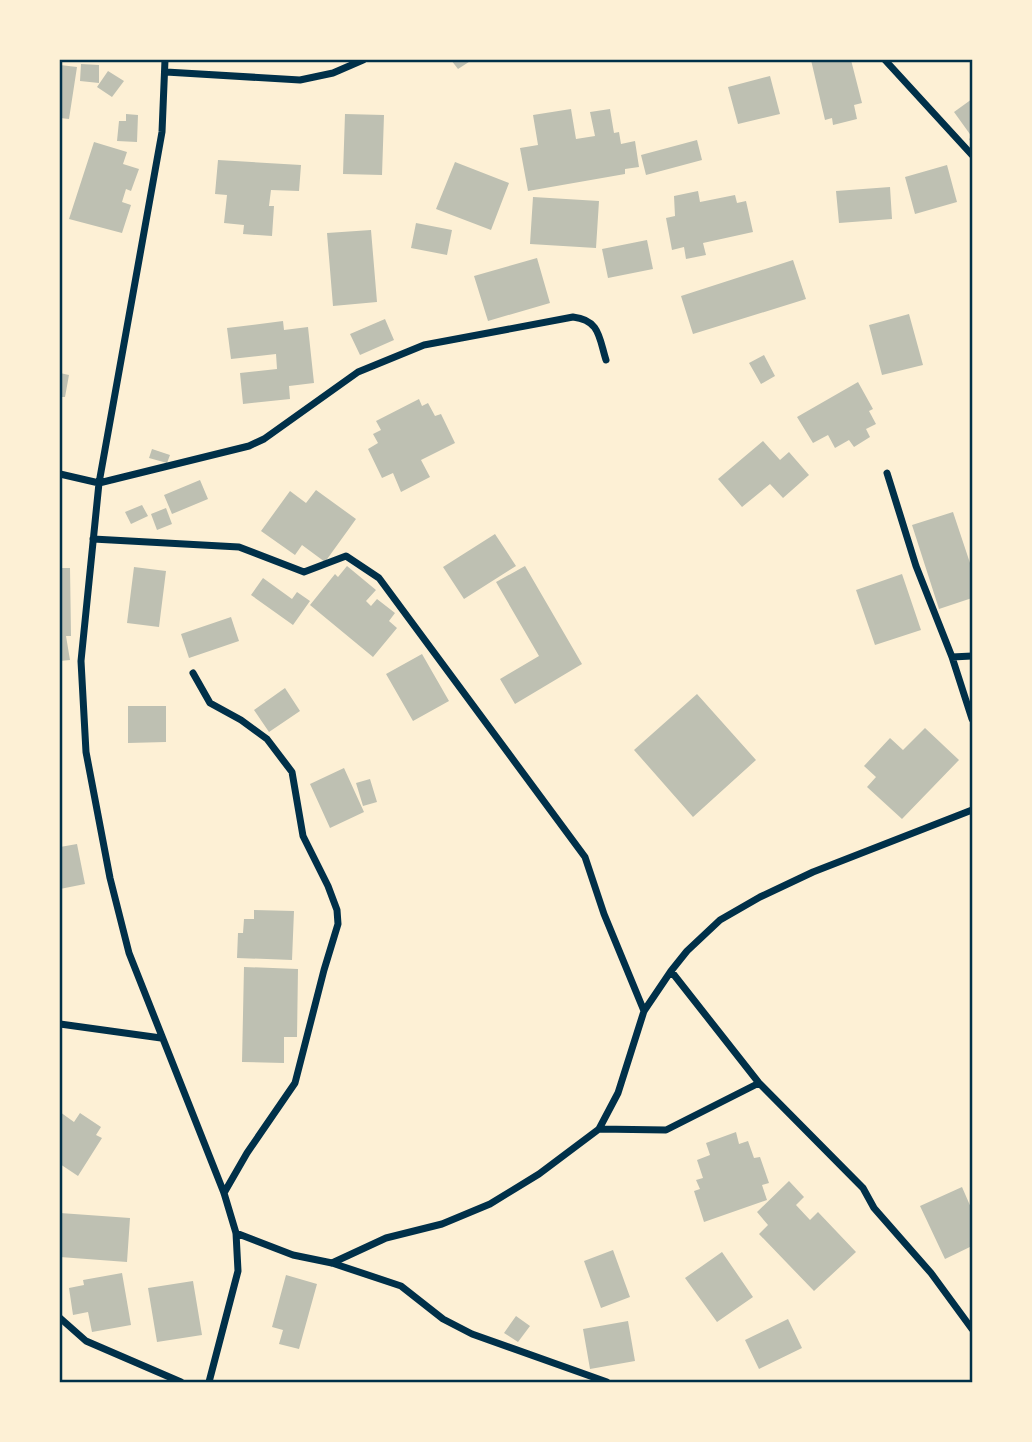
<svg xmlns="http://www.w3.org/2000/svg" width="1032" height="1442" viewBox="0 0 1032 1442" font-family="Arial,sans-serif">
	<rect width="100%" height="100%" fill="#fdf0d5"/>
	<!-- building -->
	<path fill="#bec0b2" d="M451 60H472L458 69Z
		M811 60H851L862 103 854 105 857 119 833 125 832 118 825 120Z
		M81 64 99 65V83L80 81Z
		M60 65 77 67 69 119 60 118Z
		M108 71 124 81 112 97 97 87Z
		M770 76 780 114 738 124 728 87Z
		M972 99V144L969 139 972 137 954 112Z
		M571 109 576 139 595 136 590 112 610 109 614 133 619 132 621 144 635 141 639 167 625 169V174L528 191 520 148 538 145 533 115Z
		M126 114 138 115 137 142 117 141 119 121H126Z
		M345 114 384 115 382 175 343 174Z
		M697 140 702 160 646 175 641 155Z
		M94 142 127 152 123 164 139 169 131 191 126 189 122 202 131 205 122 233 69 219Z
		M218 160 301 165 299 191 271 190 269 206H274L272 236 243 234 244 225 224 223 227 195 215 194Z
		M455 162 509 183 491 230 436 209Z
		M947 165 957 202 915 214 905 177Z
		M890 187 892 219 839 223 836 191Z
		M698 191 700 202 735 195 737 203 746 201 753 232 703 243 706 255 686 259 684 247 672 250 666 218 675 216 674 196Z
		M533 197 599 201 596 248 530 244Z
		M416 223 452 230 447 255 411 248Z
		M371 230 377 302 333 306 327 233Z
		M647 240 653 269 608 278 602 249Z
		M537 258 550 303 488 321 474 276Z
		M793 260 806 299 693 334 681 296Z
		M909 314 923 365 882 375 869 325Z
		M385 319 394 340 360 355 350 334Z
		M283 321 284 330 308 327 314 383 289 386 290 399 243 404 240 373 277 369 276 354 231 359 227 328Z
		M764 355 775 376 761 384 749 363Z
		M60 373 69 375 65 397H60Z
		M858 382 873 409 869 411 876 424 866 429 870 437 854 447 849 440 835 448 828 435 813 443 797 417Z
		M419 399 422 406 428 403 435 416 441 414 455 443 421 460 430 477 401 492 393 473 382 478 368 449 378 443 373 434 381 430 376 421Z
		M763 441 780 460 789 452 809 475 783 498 770 484 742 507 718 479Z
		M152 449 170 455 167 463 149 458Z
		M200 480 208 499 172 514 164 495Z
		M316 490 356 519 325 562 302 545 295 555 261 531 290 491 306 503Z
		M142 505 148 516 131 524 125 512Z
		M166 508 172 524 157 530 151 514Z
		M953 512 972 569V598L939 609 912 525Z
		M495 534 516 566 464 599 443 567Z
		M347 566 376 590 366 601 371 606 377 599 395 613 389 621 397 628 373 657 310 605 335 574 338 577Z
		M525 566 582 664 515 704 500 679 539 656 496 582Z
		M134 567 166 571 159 627 127 623Z
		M60 568H70L71 636H66L70 660 60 661Z
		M902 574 921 630 875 645 856 590Z
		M263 578 292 599 297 592 310 601 293 625 251 595Z
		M231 617 239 641 189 658 181 634Z
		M422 654 449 701 413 721 386 674Z
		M285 688 300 711 269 732 254 710Z
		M697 694 756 760 693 817 634 750Z
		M128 706H166V742L128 743Z
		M925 728 959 760 902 819 867 787 876 777 864 766 890 738 903 750Z
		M344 768 364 812 330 828 310 784Z
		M370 779 377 802 363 806 356 783Z
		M77 844 85 884 60 889V847Z
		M254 910 294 911 292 960 237 958 238 933H243L244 919H254Z
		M244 967 298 969 297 1037H284V1063L242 1062Z
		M60 1112 74 1122 80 1113 101 1127 96 1135 102 1138 78 1176 60 1164Z
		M736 1132 739 1144 748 1141 754 1158 760 1157 769 1183 762 1185 767 1200 704 1222 694 1191 700 1189 696 1180 703 1178 697 1160 710 1155 706 1143Z
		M789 1181 804 1197 796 1205 810 1220 818 1212 856 1252 814 1291 759 1234 768 1225 757 1212Z
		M962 1187 972 1210V1246L945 1259 920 1206Z
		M60 1213 130 1218 127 1262 60 1257Z
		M613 1250 630 1297 601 1308 584 1261Z
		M722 1252 753 1297 717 1322 685 1278Z
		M122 1273 131 1325 92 1332 88 1312 73 1315 69 1288 84 1285 83 1280Z
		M286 1275 317 1284 299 1349 279 1344 283 1330 272 1327Z
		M193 1281 202 1335 157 1342 148 1288Z
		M516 1316 530 1326 518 1342 504 1333Z
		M788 1319 802 1348 759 1369 745 1340Z
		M628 1321 635 1361 590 1369 583 1329Z"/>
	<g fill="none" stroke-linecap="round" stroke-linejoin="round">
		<!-- minor -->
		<path stroke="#003049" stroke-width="7" d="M165 60 162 132 99 483 81 661 86 752 110 878 129 953 224 1193 236 1233 238 1271 209 1382
			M885 60 972 155
			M166 72 300 80 333 73 363 60
			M887 473 916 566 952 657
			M60 474 99 483 249 446 264 439 358 372 424 345 573 317C600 320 599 338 606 360
			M93 539 239 547 304 572 346 556 379 578 585 857 604 914 644 1011
			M972 656 952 657 972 719
			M193 673 210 703 241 720 267 739 292 772 303 836 328 886 337 910 338 924 324 970 295 1083 247 1153 224 1193
			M671 971 759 1083 863 1188 874 1208 931 1273 972 1329
			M60 1024 161 1038
			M599 1129 666 1130 759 1083
			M236 1233 293 1255 332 1263 401 1286 443 1319 472 1334 607 1382
			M332 1263 386 1238 442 1224 490 1204 539 1174 599 1129 618 1093 644 1011 671 971 687 951 720 920 760 897 813 872 972 810
			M60 1318 86 1341 181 1382"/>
	</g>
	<!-- border -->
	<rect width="1032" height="1442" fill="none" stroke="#fdf0d5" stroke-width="122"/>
	<rect x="61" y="61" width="910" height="1320" fill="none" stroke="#003049" stroke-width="2.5"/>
</svg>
